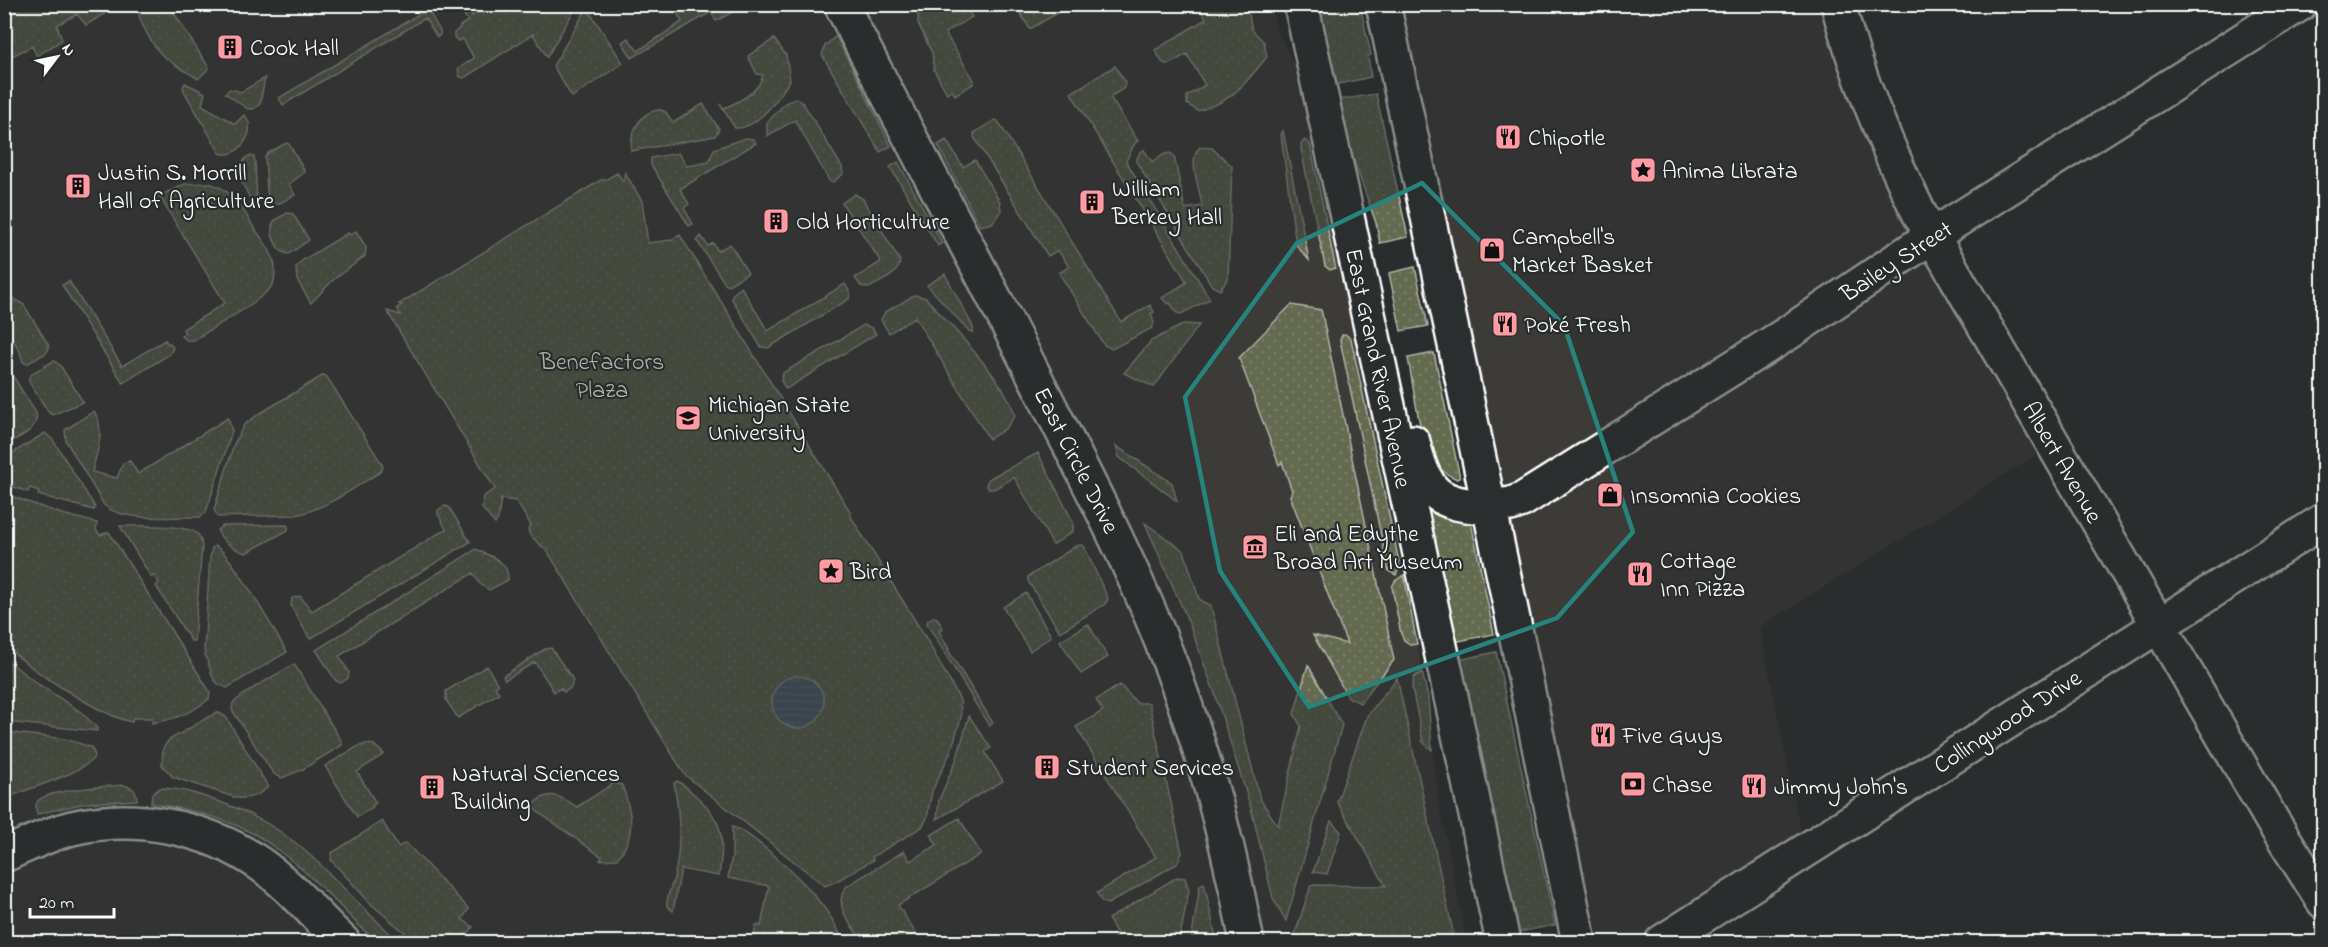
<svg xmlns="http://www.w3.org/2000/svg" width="2328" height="947" viewBox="0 0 2328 947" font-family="'Indie Flower',sans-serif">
	<defs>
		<pattern id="green-dots" width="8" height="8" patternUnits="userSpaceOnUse" patternTransform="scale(1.5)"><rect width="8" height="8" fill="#636a50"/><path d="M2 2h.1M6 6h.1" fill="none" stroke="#7a806a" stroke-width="1.8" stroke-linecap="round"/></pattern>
		<pattern id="water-rules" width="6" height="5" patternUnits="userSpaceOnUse" patternTransform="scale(1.5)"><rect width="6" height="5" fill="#4d6070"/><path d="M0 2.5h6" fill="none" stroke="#687885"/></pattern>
	</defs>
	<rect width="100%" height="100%" fill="#2a2d2e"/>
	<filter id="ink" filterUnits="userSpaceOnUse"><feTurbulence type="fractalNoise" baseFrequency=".0167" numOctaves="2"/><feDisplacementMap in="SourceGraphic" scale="12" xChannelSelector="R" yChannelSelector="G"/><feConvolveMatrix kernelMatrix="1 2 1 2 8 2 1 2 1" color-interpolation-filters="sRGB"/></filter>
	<g filter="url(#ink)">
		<!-- built -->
		<path fill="#3d3a39" d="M5 5H1271L1276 28 1299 74 1338 261 1428 697 1432 750 1440 809 1467 942H5Z
			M1390 5H1835L2051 446 1760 627 1806 858 1670 942H1587Z"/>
		<!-- green -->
		<path fill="url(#green-dots)" stroke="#b1b4a8" stroke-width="1.5" d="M5 4H116V5L111 10 86 25 77 14 57 25 62 40 37 56 32 46 10 57 5 49Z
			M693 4 746 5 716 21 711 12 632 58 622 42 628 38 638 51 682 22 675 9 680 6 683 10Z
			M144 5H169L209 68 198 79C186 71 172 64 162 55 154 47 136 18 139 9Z
			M416 5H425L440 31V35L437 37 425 18 283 105 279 98 421 13Z
			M458 5H465L472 16 491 5H577L547 57 533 34 464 78 460 77 458 69 474 58 463 39 458 41 454 37V33L461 27 460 26 468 21Z
			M933 5H964L972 17 945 33 974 80 973 84 955 95 952 90 947 93 934 70 932 53 918 23V14Z
			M1015 5H1034L1038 11 1049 5H1071L1030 29Z
			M1198 5H1247L1252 30 1264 42 1267 57C1244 84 1234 101 1198 111L1187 104V96L1205 85 1187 54 1168 65 1162 62 1155 50 1206 19Z
			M1317 5H1360L1371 55 1368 56 1371 77 1334 85Z
			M587 8 623 63 572 97 553 66Z
			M836 36 891 146 880 152 822 55 825 46Z
			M774 39 786 55 790 80C780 96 757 130 735 128L720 104 724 108C739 102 759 92 763 75L757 74 748 56Z
			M1115 66 1125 82 1124 88 1110 97 1138 141 1135 143 1126 161 1210 299 1181 314 1177 313 1170 303 1167 304 1162 298 1187 282 1071 93Z
			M265 78 260 104 253 109H248L225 93 230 89 241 92Z
			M185 83 205 93 202 105 235 124 244 115C260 129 237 161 220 153L184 91 183 87Z
			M1376 94 1408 237 1380 243 1376 223 1347 141 1338 100Z
			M796 98 803 103 842 167 843 174 833 182H830L795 120 767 136V123L785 103Z
			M703 104 719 129 715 136 631 151C630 133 640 110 661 110L666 112 673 123Z
			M995 120 998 121 1121 322 1150 305 1154 312 1151 313 1154 323 1152 328 1112 349 1104 345 1059 273 1069 267 1058 250 1048 256 974 137V133Z
			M1283 131 1309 260 1296 245 1281 135Z
			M745 138 753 139 756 143 680 189 689 204 684 208 693 224 689 226 651 165V158L678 153 687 166 709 162 714 149Z
			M946 140 963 167 975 160 1000 202 1001 211 992 223 980 226 938 145Z
			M1305 140 1310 144 1335 265V268L1330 270 1325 266 1301 149V144Z
			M286 143 289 144 305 172 289 184 295 195 270 208 268 205 265 157 268 153Z
			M1200 147 1212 148 1232 166 1228 278 1220 290 1212 286 1136 161 1140 152 1144 150 1152 162 1165 154 1170 153 1174 156 1185 209 1202 206C1201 190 1186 159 1200 147Z
			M250 156 254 157 255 162 257 204 254 206 236 171 247 157Z
			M898 162 942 243 938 246 890 167Z
			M617 173 623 181 625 173 642 201 648 243 671 240 680 235 851 513V517L927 640 960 700 961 718 951 751 932 791 927 818 922 827 872 857 873 860 835 882 825 886 685 775 548 552 530 535 528 530 531 525 516 501 501 499 498 519 495 524 482 508 483 497 495 489 387 311 401 315 397 308 402 305 399 304 601 180 607 179Z
			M208 183C232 189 241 206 253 226 261 238 273 252 275 266 275 272 275 279 273 284 265 300 210 329 194 340H187L181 336 185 333 183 329 225 303 159 196 185 184Z
			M855 194 863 199 900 261C899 275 881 281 869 288L861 286 855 278 881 262 842 203Z
			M287 213 293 214 309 240 289 254C276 253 268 231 274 221Z
			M356 231 366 247 365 256 334 279 311 303 297 280 296 267 303 260 348 233 350 235Z
			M701 236 708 246 713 243 718 251 730 244 748 273 730 284 726 285 697 241Z
			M1415 267 1428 326 1401 331 1389 273Z
			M945 274 973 327V332L969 331 927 285Z
			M69 281 122 366 165 340 168 344 170 343 173 348 170 354 123 383 62 285Z
			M845 284 850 293 849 299 768 348 761 347 732 299V295L741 287 768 331Z
			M5 293 24 305 48 344 49 348 46 353 27 364 23 362 19 349 5 329Z
			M915 295 926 298C949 324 1009 384 1015 416L1005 429 989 439 915 317 889 333 881 320 885 312Z
			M1291 305 1321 310 1322 314 1394 660 1360 703 1348 697 1313 635 1347 644 1290 496 1292 491 1282 462 1279 465 1239 358Z
			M1184 324 1199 325 1154 387 1124 373 1151 341Z
			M864 325 872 328 876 334 786 389 781 381 783 373Z
			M1345 334 1351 339 1400 566 1396 575 1390 572 1388 569 1340 340 1342 335Z
			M1434 353 1460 478 1457 479C1447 475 1437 468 1432 458 1419 438 1413 383 1408 358Z
			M54 361 60 365 83 402 52 415 49 413 29 382V377L34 372Z
			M4 362 36 413C40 430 17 438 5 445Z
			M324 375 327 377 382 464 383 468 380 472C353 488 328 508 296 515L218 517 214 510 234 444 244 425 259 414Z
			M94 411C106 431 97 451 92 472L117 478 123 463 130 461 138 474 228 418 232 431 206 512 200 517C174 516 123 523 104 505L66 441 65 430Z
			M45 433 53 440 95 507 94 510 38 495 39 491 30 488 28 492 5 484V458Z
			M1116 446 1172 483 1177 501 1119 457Z
			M1038 453 1073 522V531L1053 545 1014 477 994 489H989L986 485 988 480 992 477Z
			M5 494 62 514 97 523 96 530 100 535 109 532 210 692 209 699C192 713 174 720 152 723V718H133L132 722C102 716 22 666 4 642Z
			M445 506 449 507 470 542 310 639 291 606 292 598 300 596 312 611 446 529 438 514V510Z
			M1425 507 1438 510 1471 522 1494 634 1453 642Z
			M1145 523 1184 551 1199 599 1211 606 1260 799 1278 826 1301 726 1294 714 1308 665 1342 725 1286 921 1273 898 1251 808 1215 694 1189 623Z
			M286 525 288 526V530L246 553C234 550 222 541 217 530L223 526Z
			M120 526C136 526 185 524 196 533 201 536 201 541 202 546L194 641H191L156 586 159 583 154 576 151 577Z
			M1081 545 1084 546 1108 599 1105 604 1060 632 1028 581V577L1076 546Z
			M215 546C231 552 275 633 287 652L227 688 218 684 213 678 204 651 210 558 212 548Z
			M476 549C490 557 509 560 508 580L489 590 480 584 473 573 339 656 349 672 348 678 341 683 336 681 316 650Z
			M1404 575 1417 644 1411 645 1404 640 1401 634 1392 587 1395 581Z
			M1026 593 1051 636 1030 651 1003 607Z
			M933 617 937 618 943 628 939 631 949 649 948 650 993 723 989 726 927 624 928 620Z
			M1088 624 1108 657 1081 674 1060 641Z
			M551 648 573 680 571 688 564 692 561 688 554 692 535 662 505 680 503 676 545 649Z
			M1496 652 1555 925 1515 933 1458 660Z
			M4 658 38 684 81 712 97 728V731L5 722Z
			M294 664 342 742V745L303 769 282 778 274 774 269 767 232 710 233 703 250 690Z
			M487 666 498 685 495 687 499 693 458 718 446 700V691Z
			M1422 672 1428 697 1432 750 1423 742 1412 688 1414 677Z
			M1397 678 1453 932 1450 942H1300L1295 934 1311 885 1386 886 1337 802 1367 716Z
			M1120 685 1137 703H1149L1182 853 1177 864 1171 867 1108 904 1102 902 1097 893 1156 857 1076 727 1103 711 1096 700Z
			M217 712 226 717 266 783 268 787C259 796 249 799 237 798L173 777 162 765 163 748 169 740Z
			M969 716 991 748 985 752 1003 781 937 819 939 800 957 758Z
			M5 732 65 739 91 747 95 755C89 772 25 789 7 798L4 794Z
			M366 744 374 745 384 754 357 772 376 803 372 805 373 807 357 817 325 766 357 747Z
			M677 781C684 784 689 790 695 795 725 821 724 839 719 876L681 869 673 911 667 906C666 896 672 887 674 878 682 846 680 815 674 783Z
			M614 783 622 785C632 813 637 835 617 859L600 860 602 857 531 807C547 788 561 796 577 807Z
			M124 785C132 787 137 790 137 800L85 803 37 814C36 810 34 805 38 801 47 790 108 786 124 785Z
			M160 788C179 788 197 794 214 800 251 812 286 832 313 858 343 886 369 916 400 942H376C338 906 302 862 256 835 223 817 188 809 151 803L152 794Z
			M959 818 981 854 898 905 921 942H863C852 925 831 905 847 886L904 851 910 861 937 845 931 835Z
			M382 821 398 847 406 843 469 909 462 919 473 927 462 942H416L371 904 331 860 332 853Z
			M1331 821 1341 832 1327 874 1313 872Z
			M732 827C751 831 801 879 814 895 826 909 837 925 843 942H753L756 925 761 926 769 886 728 878 732 856Z
			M1177 877 1185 878 1189 890 1179 942H1108L1118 935 1108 919Z
			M1204 883 1217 942H1191L1200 885Z"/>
		<!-- water -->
		<path fill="url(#water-rules)" stroke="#94a0a9" stroke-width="1.5" d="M772 702a26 26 0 1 1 52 0a26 26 0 1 1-52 0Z"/>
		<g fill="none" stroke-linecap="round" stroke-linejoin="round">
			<defs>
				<path id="minor" d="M841 4C909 138 981 269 1048 403 1087 479 1127 556 1159 635 1199 734 1228 838 1247 942
					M1838 4C1857 77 1886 146 1919 213L2273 822 2324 902
					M1489 507 1511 504 1522 500 1788 333 1932 236 2300 4
					M1662 942 2324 520"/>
				<path id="tertiary" d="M4 855C27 845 48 834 72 828 135 813 207 827 260 864 291 886 316 916 343 942"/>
				<path id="primary" d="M1301 4C1367 318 1438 629 1503 942
					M1383 4 1518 643 1579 942
					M1413 442C1425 493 1437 505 1489 507"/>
			</defs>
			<!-- minor casing -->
			<use href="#minor" stroke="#fff" stroke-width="38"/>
			<!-- tertiary casing -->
			<use href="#tertiary" stroke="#fff" stroke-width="38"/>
			<!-- primary casing -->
			<use href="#primary" stroke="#fff" stroke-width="38"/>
			<!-- minor -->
			<use href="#minor" stroke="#2a2d2e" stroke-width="33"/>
			<!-- tertiary -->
			<use href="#tertiary" stroke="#2a2d2e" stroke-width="33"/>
			<!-- primary -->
			<use href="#primary" stroke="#2a2d2e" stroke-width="33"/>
		</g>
	</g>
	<!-- marked area -->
	<path d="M0 0H2328V947H0ZM1422 183 1564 325 1633 532 1557 618 1309 707 1220 571 1185 397 1297 243Z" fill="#2a2d2e" fill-opacity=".55" fill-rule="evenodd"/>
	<path fill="none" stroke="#27847c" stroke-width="4.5" stroke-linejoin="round" d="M1422 183 1564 325 1633 532 1557 618 1309 707 1220 571 1185 397 1297 243Z"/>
	<!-- icons -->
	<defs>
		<symbol id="building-square" viewBox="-11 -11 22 22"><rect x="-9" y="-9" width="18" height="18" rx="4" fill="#ff9aa2" stroke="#2a2d2e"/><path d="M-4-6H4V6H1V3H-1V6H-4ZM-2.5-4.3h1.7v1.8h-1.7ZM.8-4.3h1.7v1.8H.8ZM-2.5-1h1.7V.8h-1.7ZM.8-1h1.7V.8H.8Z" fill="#111"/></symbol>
		<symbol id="restaurant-square" viewBox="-11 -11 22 22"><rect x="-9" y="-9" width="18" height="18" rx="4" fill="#ff9aa2" stroke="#2a2d2e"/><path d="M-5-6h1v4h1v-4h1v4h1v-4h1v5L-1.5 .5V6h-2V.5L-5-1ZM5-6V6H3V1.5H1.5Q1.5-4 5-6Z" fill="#111"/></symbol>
		<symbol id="sight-square" viewBox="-11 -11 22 22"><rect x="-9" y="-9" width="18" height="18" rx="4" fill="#ff9aa2" stroke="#2a2d2e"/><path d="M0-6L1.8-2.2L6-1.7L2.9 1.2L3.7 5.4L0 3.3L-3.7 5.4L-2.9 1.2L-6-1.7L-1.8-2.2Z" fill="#111"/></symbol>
		<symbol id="shop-square" viewBox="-11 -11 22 22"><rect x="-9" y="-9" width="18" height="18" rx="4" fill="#ff9aa2" stroke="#2a2d2e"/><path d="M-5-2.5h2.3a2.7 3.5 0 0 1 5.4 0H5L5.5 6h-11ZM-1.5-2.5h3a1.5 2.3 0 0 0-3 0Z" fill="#111"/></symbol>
		<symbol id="university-square" viewBox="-11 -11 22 22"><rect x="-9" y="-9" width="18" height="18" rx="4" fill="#ff9aa2" stroke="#2a2d2e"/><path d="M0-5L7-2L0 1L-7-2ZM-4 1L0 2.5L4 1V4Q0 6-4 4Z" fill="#111"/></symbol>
		<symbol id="museum-square" viewBox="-11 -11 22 22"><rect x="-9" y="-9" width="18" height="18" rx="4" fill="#ff9aa2" stroke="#2a2d2e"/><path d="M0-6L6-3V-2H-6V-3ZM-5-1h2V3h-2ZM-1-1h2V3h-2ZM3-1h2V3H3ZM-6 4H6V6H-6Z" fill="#111"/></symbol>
		<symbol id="bank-square" viewBox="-11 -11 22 22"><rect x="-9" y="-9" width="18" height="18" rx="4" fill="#ff9aa2" stroke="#2a2d2e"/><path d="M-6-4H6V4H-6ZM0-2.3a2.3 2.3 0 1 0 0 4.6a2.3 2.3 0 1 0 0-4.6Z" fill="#111"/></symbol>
	</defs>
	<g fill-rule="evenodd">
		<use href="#building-square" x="215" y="32" width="30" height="30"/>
		<use href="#restaurant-square" x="1493" y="122" width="30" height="30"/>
		<use href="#sight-square" x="1628" y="155" width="30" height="30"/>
		<use href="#building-square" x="63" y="171" width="30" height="30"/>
		<use href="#building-square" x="1077" y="187" width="30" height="30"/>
		<use href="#building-square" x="761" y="206" width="30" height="30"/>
		<use href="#shop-square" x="1477" y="235" width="30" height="30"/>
		<use href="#restaurant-square" x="1490" y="309" width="30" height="30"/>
		<use href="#university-square" x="673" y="403" width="30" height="30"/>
		<use href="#shop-square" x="1595" y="480" width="30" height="30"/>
		<use href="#museum-square" x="1240" y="532" width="30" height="30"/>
		<use href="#sight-square" x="816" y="556" width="30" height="30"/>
		<use href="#restaurant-square" x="1625" y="559" width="30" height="30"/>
		<use href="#restaurant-square" x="1588" y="720" width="30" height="30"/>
		<use href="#building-square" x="1032" y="752" width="30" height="30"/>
		<use href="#bank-square" x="1618" y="769" width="30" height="30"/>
		<use href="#restaurant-square" x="1739" y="771" width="30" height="30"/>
		<use href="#building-square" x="417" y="772" width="30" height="30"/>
	</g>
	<g text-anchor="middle" stroke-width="4.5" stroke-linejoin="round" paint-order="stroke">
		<!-- poi labels -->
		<g font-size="24" fill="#fff" stroke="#2a2d2e" text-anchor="start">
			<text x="250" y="55">Cook Hall</text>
			<text x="1528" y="145">Chipotle</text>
			<text x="1662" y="178">Anima Librata</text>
			<text x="98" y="180">Justin S. Morrill<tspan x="98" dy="28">Hall of Agriculture</tspan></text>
			<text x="1112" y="196">William<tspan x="1112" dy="28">Berkey Hall</tspan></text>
			<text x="796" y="229">Old Horticulture</text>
			<text x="1512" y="244">Campbell's<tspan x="1512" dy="28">Market Basket</tspan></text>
			<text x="1524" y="332">Poké Fresh</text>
			<text x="708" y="412">Michigan State<tspan x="708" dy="28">University</tspan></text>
			<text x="1630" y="503">Insomnia Cookies</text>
			<text x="1274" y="541">Eli and Edythe<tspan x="1274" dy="28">Broad Art Museum</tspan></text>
			<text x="1660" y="568">Cottage<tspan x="1660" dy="28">Inn Pizza</tspan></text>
			<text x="850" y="579">Bird</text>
			<text x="1622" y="743">Five Guys</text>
			<text x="1066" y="775">Student Services</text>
			<text x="452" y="781">Natural Sciences<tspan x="452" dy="28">Building</tspan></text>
			<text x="1652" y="792">Chase</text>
			<text x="1774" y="794">Jimmy John's</text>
		</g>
		<!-- street labels -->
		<g font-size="24" fill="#fff" stroke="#2a2d2e">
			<text transform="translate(1896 261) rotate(-33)" y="8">Bailey Street</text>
			<text transform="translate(1379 368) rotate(78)" y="8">East Grand River Avenue</text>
			<text transform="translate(1077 460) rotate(63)" y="8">East Circle Drive</text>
			<text transform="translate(2063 462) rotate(60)" y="8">Albert Avenue</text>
			<text transform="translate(2007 721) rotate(-33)" y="8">Collingwood Drive</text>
		</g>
		<!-- park labels -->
		<g font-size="24" fill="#b1b4a8" stroke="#2a2d2e">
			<text x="602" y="369">Benefactors<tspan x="602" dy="28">Plaza</tspan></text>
		</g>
	</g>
	<!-- margin -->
	<rect width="2328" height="947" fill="none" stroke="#2a2d2e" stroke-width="24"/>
	<rect x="12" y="12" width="2304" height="923" fill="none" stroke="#fff" stroke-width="2" filter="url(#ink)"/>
	<!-- north arrow -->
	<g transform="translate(57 57) rotate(58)" stroke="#2a2d2e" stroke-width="4.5" paint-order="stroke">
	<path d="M0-4.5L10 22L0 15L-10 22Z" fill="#ffffff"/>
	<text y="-9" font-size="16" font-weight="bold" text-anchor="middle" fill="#ffffff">N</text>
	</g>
	<!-- scale -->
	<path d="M30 908v9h84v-9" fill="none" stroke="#ffffff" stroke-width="3"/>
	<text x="39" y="908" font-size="18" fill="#ffffff" stroke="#2a2d2e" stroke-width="4.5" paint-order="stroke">20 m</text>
</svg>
